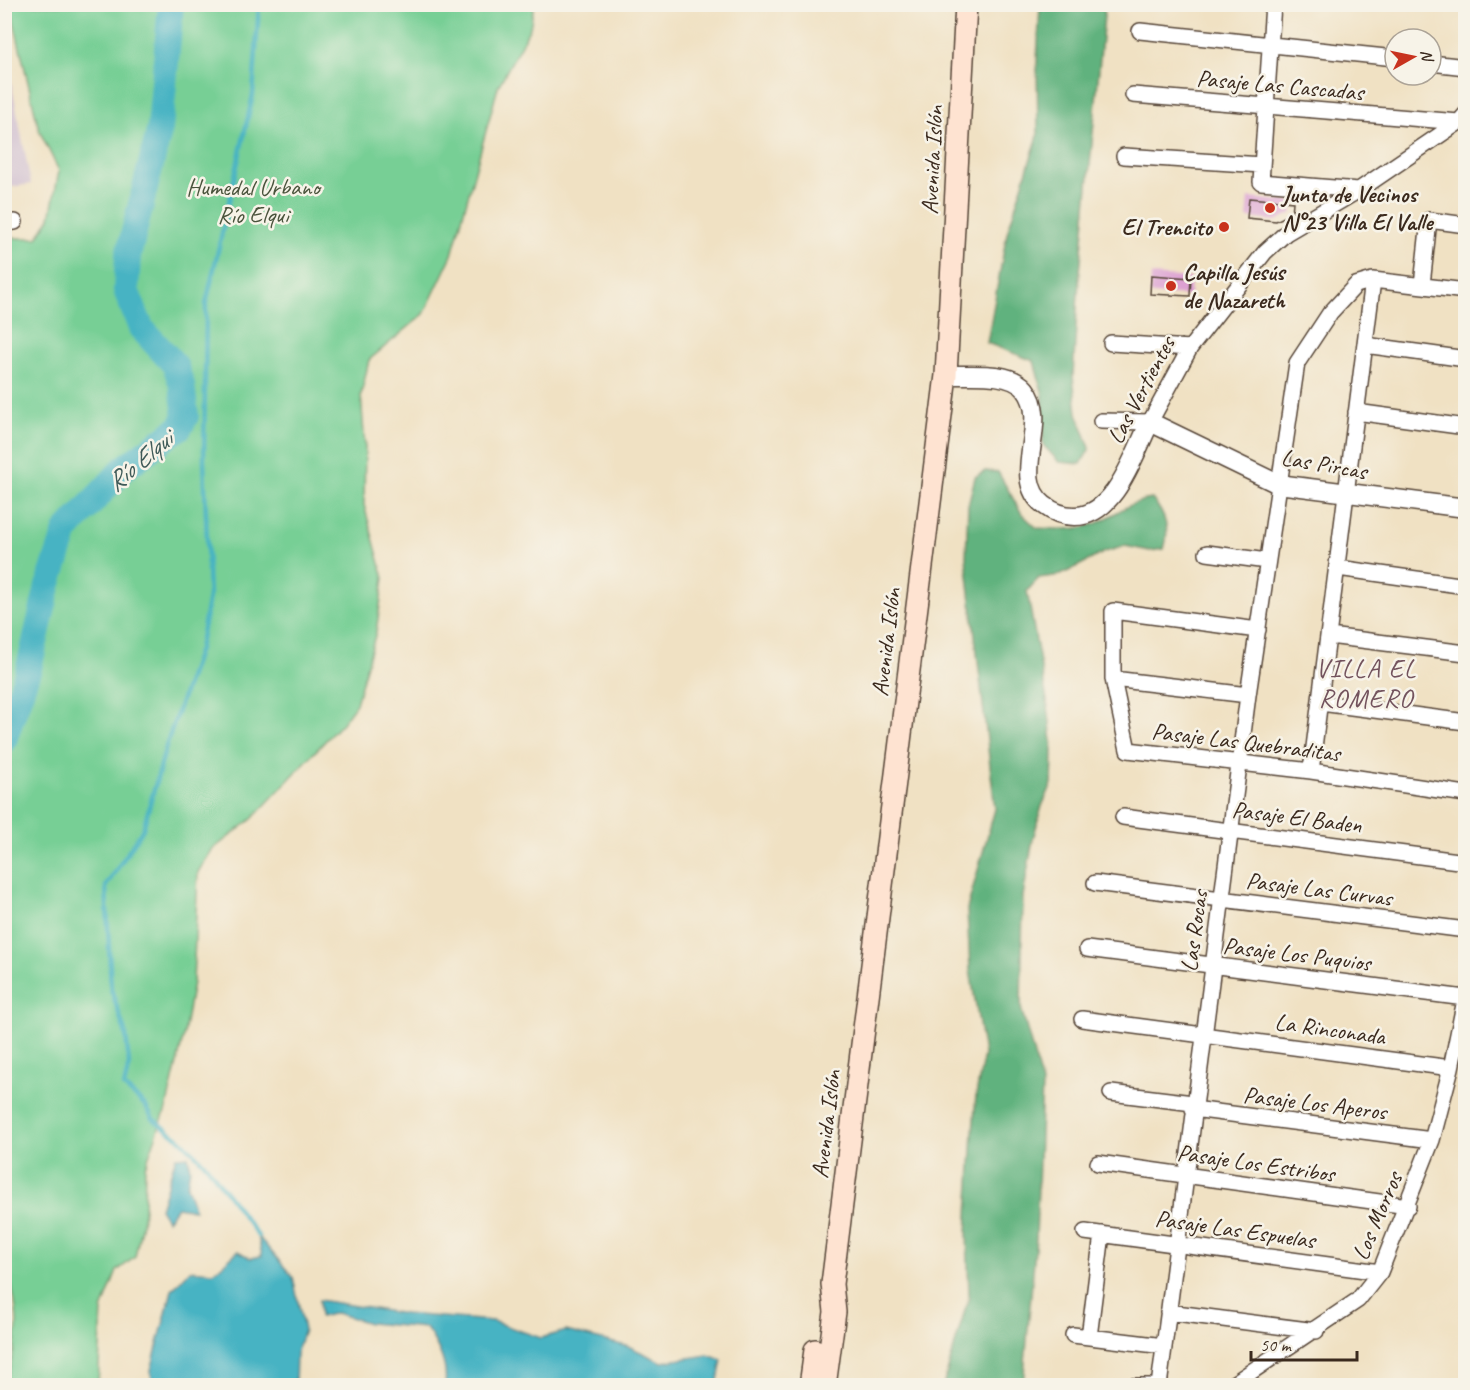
<svg xmlns="http://www.w3.org/2000/svg" width="1470" height="1390" viewBox="0 0 1470 1390" font-family="Caveat,sans-serif">
	<rect width="100%" height="100%" fill="#f7f3e8"/>
	<filter id="ink" filterUnits="userSpaceOnUse"><feTurbulence type="fractalNoise" baseFrequency=".0167" numOctaves="2"/><feDisplacementMap in="SourceGraphic" scale="12" xChannelSelector="R" yChannelSelector="G"/><feConvolveMatrix kernelMatrix="1 2 1 2 8 2 1 2 1" color-interpolation-filters="sRGB"/></filter>
	<filter id="wash" filterUnits="userSpaceOnUse"><feTurbulence type="fractalNoise" baseFrequency=".008" numOctaves="4" result="noise"/><feDisplacementMap in="SourceGraphic" scale="24" xChannelSelector="R" yChannelSelector="G"/><feGaussianBlur stdDeviation="1.35" result="paint"/><feColorMatrix in="noise" values="0 0 0 0 0 0 0 0 0 0 0 0 0 0 0 0 0 1.4 0 .05"/><feComposite in="paint" operator="in"/></filter>
	<g filter="url(#wash)">
		<rect width="100%" height="100%" fill="#f0e1c3"/>
		<!-- industrial -->
		<path fill="#cfbdcf" d="M4 45 31 184 5 188H4Z"/>
		<!-- green -->
		<path fill="#77cf95" stroke="#597c5a" stroke-width="1.5" d="M10 5H534L530 28 498 87 452 255 424 314 369 360 361 395 365 447 364 505 384 578 376 632 356 704 342 723 252 819 212 850 198 872 193 982 184 1034 166 1109 145 1167 144 1213 135 1257 117 1271 102 1310 98 1385H5C21 1332 21 1313 4 1260V238H37L50 218 59 171 39 130Z"/>
		<!-- forest -->
		<path fill="#61b27e" stroke="#4e6e4e" stroke-width="1.5" d="M1040 5H1105L1078 293 1073 376 1077 413 1090 448 1081 464 1059 462 1043 445V395L1034 361 987 343 1007 233 1038 136 1037 61Z
			M985 471 998 472 1022 514 1037 528C1056 529 1079 531 1097 523 1117 514 1130 501 1152 499 1166 515 1170 530 1164 549L1150 551 1125 546 1105 552 1061 575 1039 578 1027 591 1048 706 1053 751 1052 784 1042 806 1033 839 1023 896 1021 1008 1042 1084 1036 1238 1023 1385 943 1386 969 1296 967 1232 973 1133 976 1095 984 1054 970 970 967 909 995 809 966 558 968 505 975 477Z"/>
		<!-- water -->
		<path fill="#46b3c3" stroke="#406e70" stroke-width="1.5" d="M188 1156 190 1169 187 1186 195 1210 177 1207 167 1220 160 1209 176 1157Z
			M258 1236 293 1277 304 1330 296 1354 295 1385H134L152 1383 151 1370 172 1290 190 1270 214 1272 238 1251 250 1258 262 1256Z
			M319 1300 405 1314 492 1321 541 1338 566 1331 630 1347 662 1362 708 1355 722 1360 717 1385H445C448 1365 438 1345 426 1328L369 1323 336 1313 320 1317Z"/>
		<g fill="none" stroke-linecap="round" stroke-linejoin="round">
			<!-- stream -->
			<path stroke="#46b3c3" stroke-width="4.5" d="M258 1236 207 1166 181 1140 153 1119 145 1105 124 1087 129 1064 126 1035 111 989 106 886 143 829 167 743 199 649 209 597 204 460 206 304 253 95 259 4"/>
			<!-- river -->
			<path stroke="#46b3c3" stroke-width="26" d="M4 740 29 668 48 586 66 531 123 469 180 427 186 416 182 385 175 365 141 328 126 290 128 256 160 128 171 4"/>
		</g>
		<g id="blocks">
			<!-- building -->
			<path fill="#dca0d2" d="M1249 198 1293 202 1292 213 1276 221 1247 218Z
				M1151 275 1191 278 1190 296 1150 294Z"/>
		</g>
	</g>
	<g filter="url(#ink)">
		<use href="#blocks" fill-opacity="0" stroke="#564537" stroke-width="1.5"/>
		<g fill="none" stroke-linecap="round" stroke-linejoin="round">
			<defs>
				<path id="minor" d="M1273 4 1261 182 1359 190
					M1140 31 1395 58
					M1431 63 1466 67
					M1133 95 1459 122
					M1124 156 1262 165
					M4 223 15 222
					M1422 285 1429 220 1466 225
					M1111 343 1190 348
					M1365 345 1466 359
					M1356 412 1466 427
					M1101 421 1150 422 1190 348 1265 252 1286 233 1359 190 1459 122 1466 114
					M1207 553 1267 561
					M1338 568 1466 586
					M1258 630 1113 611V679L1128 750 1311 771 1466 794
					M1329 636 1466 653
					M1113 679 1248 695
					M1321 703 1466 722
					M1311 771 1373 280
					M1123 817 1466 862
					M1095 883 1466 930
					M1087 949 1465 998
					M1082 1019 1451 1068
					M1111 1093 1193 1103
					M1193 1109 1432 1140
					M1098 1163 1408 1206
					M1085 1232 1380 1272
					M1168 1312 1316 1331
					M1073 1335 1164 1346
					M1089 1337 1102 1234
					M1132 1386H1150
					M1159 1386 1248 695 1297 363 1330 313 1356 285 1373 280 1466 291
					M1230 1386 1358 1300 1380 1272 1432 1140 1451 1068 1466 995"/>
				<path id="tertiary" d="M946 375C968 376 1009 370 1025 389 1052 422 1008 477 1044 505 1053 512 1063 516 1074 516 1115 517 1134 454 1150 422L1278 484 1466 508"/>
				<path id="secondary" d="M810 1386 815 1350
					M825 1386 835 1312 832 1284 946 375 966 4"/>
			</defs>
			<!-- minor casing -->
			<use href="#minor" stroke="#564537" stroke-width="18"/>
			<!-- tertiary casing -->
			<use href="#tertiary" stroke="#564537" stroke-width="21"/>
			<!-- secondary casing -->
			<use href="#secondary" stroke="#564537" stroke-width="24"/>
			<!-- minor -->
			<use href="#minor" stroke="#fff" stroke-width="15"/>
			<!-- tertiary -->
			<use href="#tertiary" stroke="#fff" stroke-width="18"/>
			<!-- secondary -->
			<use href="#secondary" stroke="#fee3d1" stroke-width="21"/>
		</g>
	</g>
	<!-- markers -->
	<g fill="#c8321e" stroke="#f7f3e8" stroke-width="2">
		<circle cx="1270" cy="208" r="6"/>
		<circle cx="1224" cy="227" r="6"/>
		<circle cx="1171" cy="286" r="6"/>
	</g>
	<g text-anchor="middle" stroke-width="5" stroke-linejoin="round" paint-order="stroke">
		<!-- street labels -->
		<g font-size="24" fill="#3b2a1e" stroke="#f7f3e8">
			<text transform="translate(1280 85) rotate(5)" y="8">Pasaje Las Cascadas</text>
			<text transform="translate(932 160) rotate(-87)" y="8">Avenida Islón</text>
			<text transform="translate(1141 390) rotate(-62)" y="8">Las Vertientes</text>
			<text transform="translate(1324 464) rotate(10)" y="8">Las Pircas</text>
			<text transform="translate(886 642) rotate(-83)" y="8">Avenida Islón</text>
			<text transform="translate(1246 742) rotate(7)" y="8">Pasaje Las Quebraditas</text>
			<text transform="translate(1297 817) rotate(7)" y="8">Pasaje El Baden</text>
			<text transform="translate(1319 889) rotate(7)" y="8">Pasaje Las Curvas</text>
			<text transform="translate(1194 931) rotate(-82)" y="8">Las Rocas</text>
			<text transform="translate(1297 954) rotate(7)" y="8">Pasaje Los Puquios</text>
			<text transform="translate(1330 1029) rotate(8)" y="8">La Rinconada</text>
			<text transform="translate(1315 1103) rotate(7)" y="8">Pasaje Los Aperos</text>
			<text transform="translate(826 1124) rotate(-83)" y="8">Avenida Islón</text>
			<text transform="translate(1256 1163) rotate(8)" y="8">Pasaje Los Estribos</text>
			<text transform="translate(1377 1216) rotate(-67)" y="8">Los Morros</text>
			<text transform="translate(1235 1229) rotate(8)" y="8">Pasaje Las Espuelas</text>
		</g>
		<!-- park labels -->
		<g font-size="24" fill="#4a533c" stroke="#f7f3e8">
			<text x="253" y="195">Humedal Urbano<tspan x="253" dy="28">Río Elqui</tspan></text>
		</g>
		<!-- poi labels -->
		<g font-size="24" font-weight="bold" fill="#3b2a1e" stroke="#f7f3e8" text-anchor="start">
			<text x="1282" y="202">Junta de Vecinos<tspan x="1282" dy="28">N°23 Villa El Valle</tspan></text>
			<text x="1212" y="235" text-anchor="end">El Trencito</text>
			<text x="1183" y="280">Capilla Jesús<tspan x="1183" dy="28">de Nazareth</tspan></text>
		</g>
		<!-- water labels -->
		<g font-size="26" font-style="italic" fill="#3f5a58" stroke="#f7f3e8">
			<text transform="translate(139 461) rotate(-40)" y="9">Río Elqui</text>
		</g>
		<!-- neighbourhood labels -->
		<g font-size="26" letter-spacing="1.5" fill="#73535d" stroke="#f7f3e8">
			<text x="1366" y="677">VILLA EL<tspan x="1366" dy="30">ROMERO</tspan></text>
		</g>
	</g>
	<!-- margin -->
	<rect width="1470" height="1390" fill="none" stroke="#f7f3e8" stroke-width="24"/>
	<!-- north arrow -->
	<g transform="translate(1413 57) rotate(81)"><circle r="28" fill="#f7f3e8" stroke="#aca397" stroke-width="1.5"/>
	<path d="M0-4.5L10 22L0 15L-10 22Z" fill="#c8321e"/>
	<text y="-9" font-size="16" font-weight="bold" text-anchor="middle" fill="#3b2a1e">N</text>
	</g>
	<!-- scale -->
	<path d="M1251 1351v9h106v-9" fill="none" stroke="#3b2a1e" stroke-width="3"/>
	<text x="1260" y="1351" font-size="18" fill="#3b2a1e" stroke="#f7f3e8" stroke-width="4.5" paint-order="stroke">50 m</text>
</svg>
